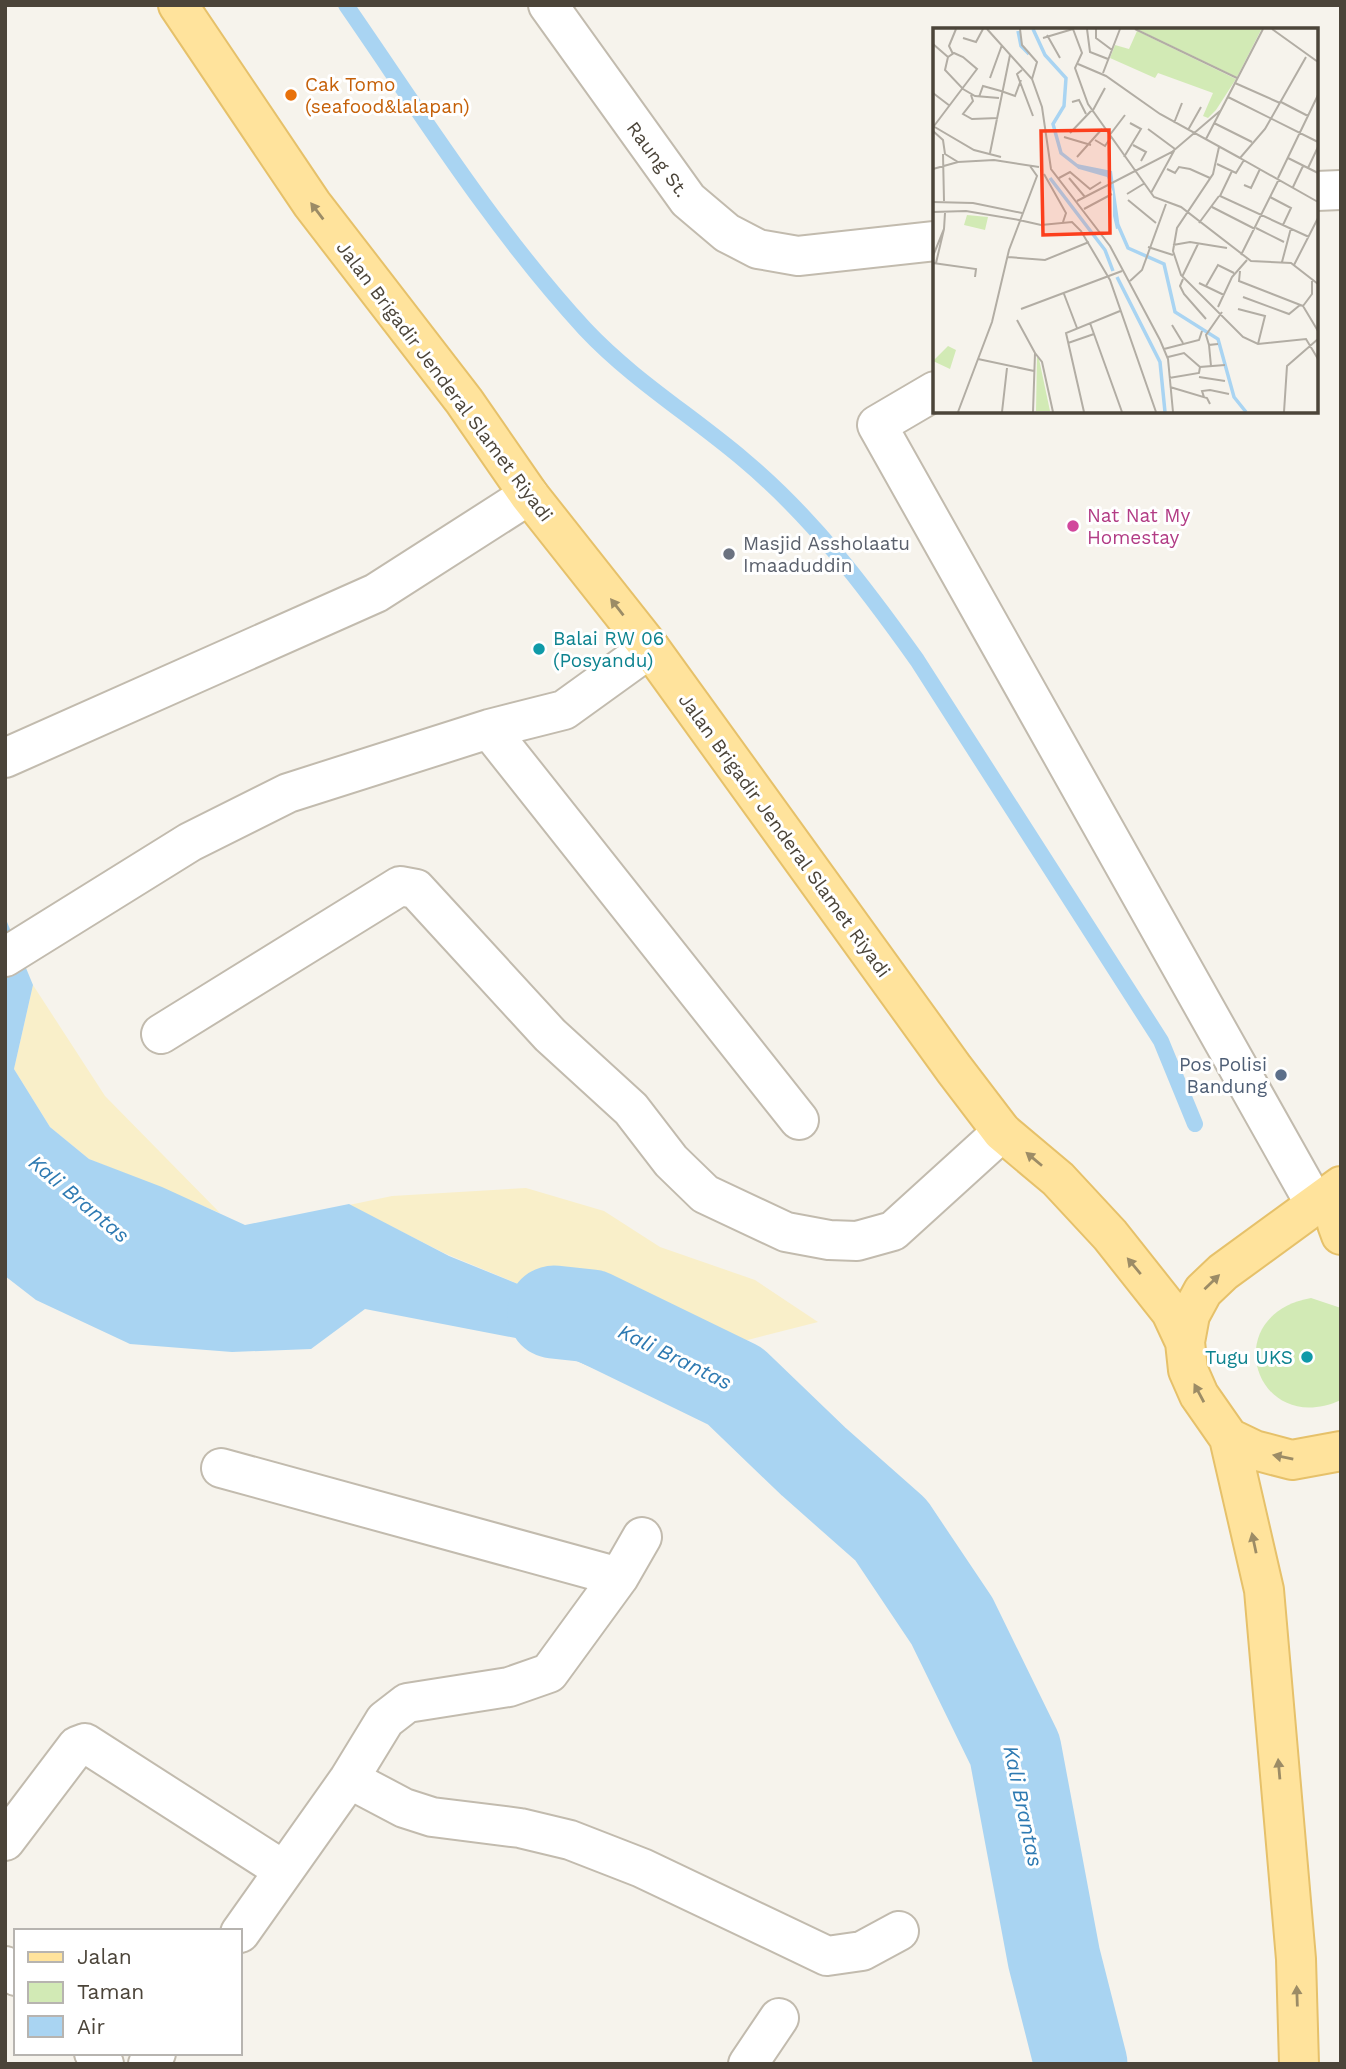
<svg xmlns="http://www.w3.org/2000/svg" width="1346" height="2069" viewBox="0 0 1346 2069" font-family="'Work Sans',sans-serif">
	<rect width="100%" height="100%" fill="#f6f3ec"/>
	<!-- green -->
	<path fill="#d2eab5" d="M1311 1298 1341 1308V1400C1255 1439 1216 1315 1311 1298Z"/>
	<!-- sand -->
	<path fill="#f9efc9" d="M33 985 105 1096 220 1213 89 1159 50 1127 14 1069Z
		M526 1188 604 1211 660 1247 755 1280 818 1322 740 1342 683 1338 614 1299 523 1286 444 1253 349 1205 392 1196Z"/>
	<!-- water -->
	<path fill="#a9d4f2" d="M5 917 33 985 14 1069 50 1127 89 1159 162 1187 245 1225 349 1204 449 1256 523 1286 614 1299 683 1338 656 1382 646 1390 526 1340 365 1309 311 1349 232 1352 130 1344 36 1300 5 1276Z"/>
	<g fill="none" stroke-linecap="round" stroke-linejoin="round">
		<!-- stream -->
		<path stroke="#a9d4f2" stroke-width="16" d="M346 5C422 115 494 230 585 329 633 380 691 415 744 460 813 518 865 587 917 660L1161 1041 1195 1124"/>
		<!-- river -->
		<path stroke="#a9d4f2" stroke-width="93" d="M554 1312 591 1316 735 1386 813 1461 891 1530 952 1621 1015 1750 1054 1958 1081 2064"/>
		<defs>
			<path id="minor" d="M548 5 688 200 727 233 758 249 798 256 935 241
				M1316 191 1341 190
				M935 391 877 425 1316 1206
				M489 729 799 1120
				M5 758 376 593 529 495
				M5 957 190 842 288 793 489 729 564 710 650 648
				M161 1034 400 886 416 889 550 1035 631 1109 671 1161 705 1194 786 1232 829 1240 857 1241 893 1231 1002 1132
				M221 1468 619 1577
				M349 1779 404 1808 432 1817 520 1828 570 1840 642 1868 827 1956 862 1951 899 1931
				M5 1841 77 1746 85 1743 283 1870
				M240 1933 349 1779 385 1720 407 1703 509 1687 549 1673 619 1577 642 1537
				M5 1966 16 1976
				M94 2053 104 2064
				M148 2064 156 2053
				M748 2064 779 2018"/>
			<path id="major" d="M178 5 312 204 464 401 529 495 650 648 954 1069 1002 1132 1058 1179 1110 1235 1171 1312 1185 1342
				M1341 1192 1337 1224 1341 1235
				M1229 1438 1254 1450 1292 1460 1341 1451
				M1299 2064 1296 1959 1264 1590 1229 1438 1199 1395 1188 1370 1185 1342 1190 1315 1203 1291 1223 1272 1341 1186"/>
		</defs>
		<!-- minor casing -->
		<use href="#minor" stroke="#c2bbae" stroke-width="42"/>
		<!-- major casing -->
		<use href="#major" stroke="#e6c16a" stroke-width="42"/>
		<!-- minor -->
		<use href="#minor" stroke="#fff" stroke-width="38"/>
		<!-- major -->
		<use href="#major" stroke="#ffe39c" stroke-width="38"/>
	</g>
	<!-- one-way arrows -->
	<defs><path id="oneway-solid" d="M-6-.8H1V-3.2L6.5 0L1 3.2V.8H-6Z" transform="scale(1.75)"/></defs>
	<g fill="#9c8c66">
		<use href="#oneway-solid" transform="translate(317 211) rotate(-127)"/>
		<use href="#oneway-solid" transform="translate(617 607) rotate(-128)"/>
		<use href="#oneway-solid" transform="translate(1034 1159) rotate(-140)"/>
		<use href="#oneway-solid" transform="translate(1134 1266) rotate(-130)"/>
		<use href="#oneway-solid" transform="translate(1212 1282) rotate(-44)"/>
		<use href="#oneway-solid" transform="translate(1199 1393) rotate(-118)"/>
		<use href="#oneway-solid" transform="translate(1283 1457) rotate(-169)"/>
		<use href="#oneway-solid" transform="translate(1254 1543) rotate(-102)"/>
		<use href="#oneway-solid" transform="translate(1279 1769) rotate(-95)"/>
		<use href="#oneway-solid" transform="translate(1297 1996) rotate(-92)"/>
	</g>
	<!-- markers -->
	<circle fill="#e8710a" stroke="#fff" stroke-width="2.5" cx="291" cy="95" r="7"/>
	<circle fill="#d1479c" stroke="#fff" stroke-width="2.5" cx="1073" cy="526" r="7"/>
	<circle fill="#6b7280" stroke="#fff" stroke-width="2.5" cx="729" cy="554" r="7"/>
	<g fill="#0f9aa8" stroke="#fff" stroke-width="2.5">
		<circle cx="539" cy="649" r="7"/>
		<circle cx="1307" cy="1357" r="7"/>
	</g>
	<circle fill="#5c6f8a" stroke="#fff" stroke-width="2.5" cx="1281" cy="1075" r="7"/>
	<g text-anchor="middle" stroke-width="6" stroke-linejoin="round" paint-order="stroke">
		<!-- food labels -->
		<g font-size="19" fill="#c56008" stroke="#fff" text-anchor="start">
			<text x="305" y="91">Cak Tomo<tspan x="305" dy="22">(seafood&amp;lalapan)</tspan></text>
		</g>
		<!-- street labels -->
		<g font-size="19" fill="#4b4439" stroke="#fff">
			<text transform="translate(658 159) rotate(53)" y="7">Raung St.</text>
			<text transform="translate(445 381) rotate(53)" y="7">Jalan Brigadir Jenderal Slamet Riyadi</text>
			<text transform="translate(785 835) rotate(54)" y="7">Jalan Brigadir Jenderal Slamet Riyadi</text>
		</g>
		<!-- hotel labels -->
		<g font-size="19" fill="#b23c85" stroke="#fff" text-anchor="start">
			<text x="1087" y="522">Nat Nat My<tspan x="1087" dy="22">Homestay</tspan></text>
		</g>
		<!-- worship labels -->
		<g font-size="19" fill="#5b616d" stroke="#fff" text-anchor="start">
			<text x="743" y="550">Masjid Assholaatu<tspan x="743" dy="22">Imaaduddin</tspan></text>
		</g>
		<!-- culture labels -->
		<g font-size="19" fill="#0d838f" stroke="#fff" text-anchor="start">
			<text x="553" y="645">Balai RW 06<tspan x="553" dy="22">(Posyandu)</tspan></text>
			<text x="1293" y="1364" text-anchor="end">Tugu UKS</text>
		</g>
		<!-- service labels -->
		<g font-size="19" fill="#4e5e75" stroke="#fff" text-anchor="end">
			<text x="1267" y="1071">Pos Polisi<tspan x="1267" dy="22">Bandung</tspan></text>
		</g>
		<!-- water labels -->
		<g font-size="21" font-style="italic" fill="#2e7ab2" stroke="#fff">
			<text transform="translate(79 1199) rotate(40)" y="7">Kali Brantas</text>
			<text transform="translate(675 1357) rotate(26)" y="7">Kali Brantas</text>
			<text transform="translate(1023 1806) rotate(78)" y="7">Kali Brantas</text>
		</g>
	</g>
	<!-- overview -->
	<g transform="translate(933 28)">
		<rect width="385" height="385" fill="#f6f3ec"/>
		<path d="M204 1H327L328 2 304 49ZM204 3 303 51 283 82 275 90 270 88 280 65 225 45 222 50 177 30 182 17 196 21ZM34 187 55 189 52 202 31 197ZM15 318 23 322 17 341 0 333ZM104 329 106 331 117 383H103Z" fill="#d2eab5"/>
		<path d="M144 136 179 143 187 200 183 201 180 188V164L174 149 146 141Z" fill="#a9d4f2"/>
		<path fill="none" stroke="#a9d4f2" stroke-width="3.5" d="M100 1 112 27 133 50 131 78 120 96 128 125 147 140M85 3 88 18 96 26M117 150 172 222 180 243M185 197 195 220 231 236 242 284 285 311 301 369 313 384M184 249 227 334 232 384"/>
		<path fill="none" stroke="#b2ada4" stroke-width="2" d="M54 1 99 51 109 79 118 141 177 218 227 312 235 331 240 384M87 1 89 17 104 34 99 51M140 1 149 25 142 40 155 76 221 169 248 179 318 233 358 235 385 256M154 1 157 24 175 31M163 1V10L179 22M202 1 304 50M339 1 385 34M114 7 127 30M30 10 43 14 50 1M110 10 140 1M0 16 15 29 21 25 30 29 44 41 1 98M20 26 16 18 23 1M15 29 12 42 30 61 42 68 66 70M373 29 332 101 307 130 385 174M145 36 173 48 227 86 307 130M89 42 84 46 100 88M170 45 187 1M57 50 69 17M302 55 347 75M68 63 82 68 88 52M0 65 17 78M38 67 40 73 30 86 39 91 65 90M46 69 50 58 68 63M295 69 385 114M139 74 146 72 153 86M348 74 375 88M159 84 172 60M241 95 249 75M281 95 319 114M0 98 41 122 68 129M215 101 242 121 218 165M255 102 268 79M0 103 10 112 12 126 25 134 61 132 106 139M137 105 158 83M176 108 192 87M131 109 158 117M273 111 330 1M162 112 172 118 178 109M200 117 213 124 208 133M286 119 280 146 244 200 240 223 248 247 310 309 325 316 373 311 385 331M57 125 77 27M10 126 11 173M144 129 169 101M191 129 208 101 197 95M355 130 385 145M284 136 303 145 311 132M375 140 385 119M0 141 25 134M234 141 242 145 246 139 257 141 277 150M299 143 287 168 376 209M111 146 133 185 130 194M126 150 137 144 157 161 168 154M136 150 152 169M345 150 385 67M311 157 318 160 327 141M360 159 370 138M194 166 212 155M337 169 358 180 350 197M195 172 223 195M144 173 239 124 287 83M0 174 40 175 89 185M279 179 322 201M151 181 179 166M0 184 33 183 86 192M86 192 108 197 139 194 148 203 177 252 223 384M266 195 286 168M323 200 351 214M240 217 257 214 294 220M215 219 240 227M308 227 346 151M0 228 11 201 12 185M75 229 112 232 156 214M349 234 358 200M0 235 43 241 42 249M3 235 11 201M361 237 385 190M307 243 306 253 370 278M249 249 265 216M250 251 247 258 251 266 273 291M197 253 209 242 233 176M266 255 291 267M273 258 285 237 301 245M131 266 144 300M310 269 356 286 367 277M370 278 385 303M370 278 379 266V253M285 279 299 249 314 232M88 281 189 243M305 281 332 288 325 316M84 292 102 325 100 384M157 295 189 384M239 297 250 315M135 315 161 306M276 317 273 307 289 284M231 321 266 312 269 303M102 325 109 334 120 384M235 329 251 325 267 339M45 331 101 343M278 338 276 317 285 316M266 349 292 353M236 350 266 345 267 339 292 337M237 359 274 370 277 376M271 369 269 363 277 362 296 366M25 384 59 294 76 222 104 148 97 138M69 384 74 340M151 384 133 305 187 283M351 384 354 338 385 311"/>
		<path fill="#fc3f1d" fill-opacity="0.15" stroke="#fc3f1d" stroke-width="3.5" d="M176 102 177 205 110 207 108 103Z"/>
		<rect width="385" height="385" fill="none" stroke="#4b4439" stroke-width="3.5"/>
	</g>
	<!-- border -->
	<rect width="1346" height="2069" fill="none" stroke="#4b4439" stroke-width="14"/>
	<!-- legend -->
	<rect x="14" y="1929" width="228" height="126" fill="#ffffff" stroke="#b7b4b0" stroke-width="2"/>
	<rect x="28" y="1952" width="35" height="10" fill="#ffe39c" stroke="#b7b4b0" stroke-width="2"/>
	<text x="77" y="1964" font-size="21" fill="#4b4439">Jalan</text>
	<rect x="28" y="1982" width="35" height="21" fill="#d2eab5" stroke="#b7b4b0" stroke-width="2"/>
	<text x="77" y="1999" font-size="21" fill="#4b4439">Taman</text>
	<rect x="28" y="2016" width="35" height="21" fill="#a9d4f2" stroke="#b7b4b0" stroke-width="2"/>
	<text x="77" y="2034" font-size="21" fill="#4b4439">Air</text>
</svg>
